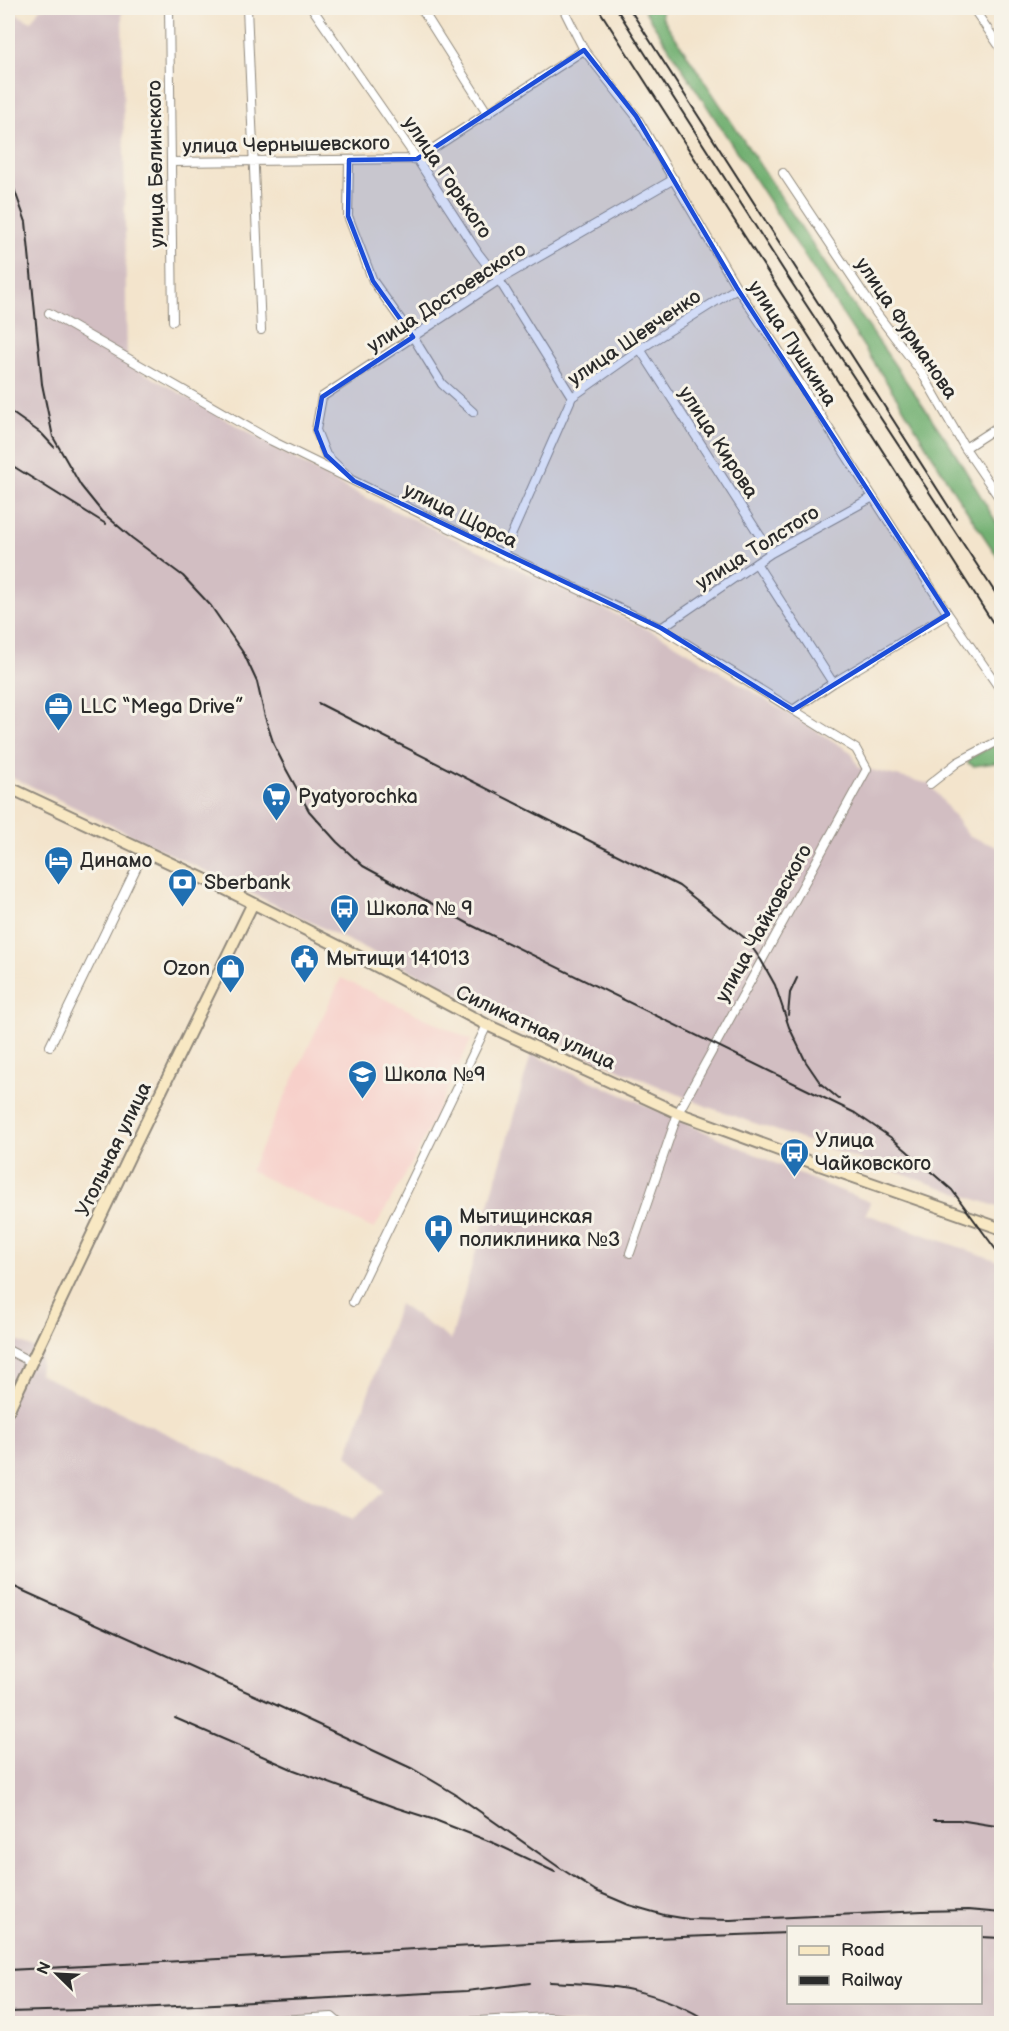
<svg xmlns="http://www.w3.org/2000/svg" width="1009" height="2031" viewBox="0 0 1009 2031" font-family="'Balsamiq Sans',sans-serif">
	<rect width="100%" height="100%" fill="#f7f3e8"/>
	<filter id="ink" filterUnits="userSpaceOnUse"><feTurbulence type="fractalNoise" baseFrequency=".0167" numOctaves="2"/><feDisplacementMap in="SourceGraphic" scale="12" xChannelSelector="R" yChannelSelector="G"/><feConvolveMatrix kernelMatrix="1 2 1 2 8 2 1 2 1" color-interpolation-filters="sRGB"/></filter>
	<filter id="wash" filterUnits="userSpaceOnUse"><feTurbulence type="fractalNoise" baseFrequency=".008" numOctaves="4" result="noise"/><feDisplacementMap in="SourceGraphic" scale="24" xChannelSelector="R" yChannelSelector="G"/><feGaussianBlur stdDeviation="1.35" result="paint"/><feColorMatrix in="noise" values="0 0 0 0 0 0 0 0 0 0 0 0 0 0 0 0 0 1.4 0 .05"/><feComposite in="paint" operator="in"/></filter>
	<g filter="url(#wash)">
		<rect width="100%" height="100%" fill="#f3e4cc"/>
		<!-- built -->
		<path fill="#f7d0ca" d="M341 978 471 1040 414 1159 374 1229 250 1171Z"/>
		<!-- industrial -->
		<path fill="#d2bec2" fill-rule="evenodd" d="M40 8H122L127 363 346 488 662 636 851 752 859 767 930 784 968 835 1001 849V1208L708 1107 580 1053 8 775V10L31 22Z
			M531 1054 806 1177 870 1202 866 1214 1001 1262V2023L8 2024V1337L42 1352 39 1374 352 1520 383 1491 347 1455 399 1304 451 1340ZM788 1928H980V2002H788Z"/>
		<!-- forest -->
		<path fill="#72b072" stroke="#4e6e4e" stroke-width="1.5" d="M643 8H661L662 17 830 271 952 448 1001 530V562L955 493 899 401Z
			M1001 741V762L974 766 968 763 969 759Z"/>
	</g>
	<g filter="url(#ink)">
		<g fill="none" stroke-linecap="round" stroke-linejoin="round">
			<defs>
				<path id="street" d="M169 8 173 321
					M247 8 261 330
					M312 8 417 159 478 253 499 280 572 397
					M421 8 488 114
					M563 8 584 50 636 116 737 288 776 346 948 614 1002 692
					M973 8 1002 50
					M349 160 348 216 373 281 413 337 442 384 473 412
					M171 162 417 159 584 50
					M783 173 877 314 922 373 965 448 1002 502
					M49 313 272 441 503 554 661 628 856 749 867 769 678 1113 630 1253
					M640 349 771 553
					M965 448 1002 424
					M348 476 326 455 316 430 322 397 499 280 674 179
					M503 554 572 397 640 349 737 288
					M756 563 833 683
					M661 628 771 553 873 497
					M793 710 833 683 948 614
					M930 784 958 762 1002 739
					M50 1046 144 852
					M353 1302 487 1025
					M8 1350 31 1362
					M205 2024 332 2017 340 2024
					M427 2024 548 2017 569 2019 580 2024"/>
				<path id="secondary" d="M8 787 219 886 348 951 487 1025 678 1113 811 1162 1002 1229
					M8 1411 133 1149 253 903"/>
			</defs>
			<!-- street casing -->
			<use href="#street" stroke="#8f887c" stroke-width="10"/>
			<!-- secondary casing -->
			<use href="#secondary" stroke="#8f887c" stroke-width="14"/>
			<!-- street -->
			<use href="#street" stroke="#fff" stroke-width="8"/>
			<!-- secondary -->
			<use href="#secondary" stroke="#f8e8c3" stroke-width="10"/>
			<!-- rail -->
			<path stroke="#2b2b2b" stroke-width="2" d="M598 8 1002 637
				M616 8 786 274 1002 603
				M629 8 956 518
				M8 172 26 222 42 384 53 437 81 486 102 512 132 538 183 576 211 606 244 654 257 682 265 717 274 745 286 769 309 811 337 842 363 866 471 925 855 1113 893 1139 952 1190 1002 1258
				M8 410 42 434 54 447
				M8 463 106 524
				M318 703 679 886 746 939 761 960 775 985 789 1027 806 1062 821 1084 839 1099
				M788 1015 790 993 797 978
				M8 1584 274 1704 413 1769 455 1794 560 1868 596 1891 629 1905 664 1915 688 1919 730 1920 922 1911 968 1910 1002 1913
				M175 1718 294 1770 394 1807 435 1820 496 1844 555 1872
				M934 1820H959L1002 1827
				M980 1937 1002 1938
				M8 1970 571 1941 788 1933
				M550 1982C615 1985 656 1988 713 2024
				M8 2012 118 2009 467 1991 530 1983"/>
		</g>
	</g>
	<!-- marked area -->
	<path fill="#1d4ed8" fill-opacity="0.2" stroke="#1d4ed8" stroke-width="4.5" stroke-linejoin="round" d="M584 50 636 116 737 288 948 614 793 710 661 628 354 481 326 455 316 430 322 397 413 337 373 281 348 216 349 160 417 159Z"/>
	<!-- icons -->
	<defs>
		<symbol id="office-pin" viewBox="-11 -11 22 30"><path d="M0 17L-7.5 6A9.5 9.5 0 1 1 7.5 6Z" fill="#1f6fb2" stroke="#f7f3e8"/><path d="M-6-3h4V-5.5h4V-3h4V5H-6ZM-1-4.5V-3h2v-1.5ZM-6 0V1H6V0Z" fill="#fff"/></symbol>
		<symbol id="supermarket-pin" viewBox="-11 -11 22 30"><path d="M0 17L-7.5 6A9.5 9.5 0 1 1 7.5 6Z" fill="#1f6fb2" stroke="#f7f3e8"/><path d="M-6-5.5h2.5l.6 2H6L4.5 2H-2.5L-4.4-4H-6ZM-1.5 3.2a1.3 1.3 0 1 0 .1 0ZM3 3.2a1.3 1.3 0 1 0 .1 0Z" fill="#fff"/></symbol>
		<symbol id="hotel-pin" viewBox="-11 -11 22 30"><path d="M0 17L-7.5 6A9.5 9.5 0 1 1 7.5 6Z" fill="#1f6fb2" stroke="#f7f3e8"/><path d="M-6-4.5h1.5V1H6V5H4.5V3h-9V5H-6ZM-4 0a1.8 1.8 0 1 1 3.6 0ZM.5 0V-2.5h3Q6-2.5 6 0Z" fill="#fff"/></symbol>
		<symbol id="bank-pin" viewBox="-11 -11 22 30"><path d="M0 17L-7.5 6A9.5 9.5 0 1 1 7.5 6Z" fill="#1f6fb2" stroke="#f7f3e8"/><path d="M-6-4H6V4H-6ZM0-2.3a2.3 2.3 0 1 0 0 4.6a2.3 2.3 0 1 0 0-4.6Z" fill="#fff"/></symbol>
		<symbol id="bus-pin" viewBox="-11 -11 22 30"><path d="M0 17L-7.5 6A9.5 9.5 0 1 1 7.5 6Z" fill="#1f6fb2" stroke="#f7f3e8"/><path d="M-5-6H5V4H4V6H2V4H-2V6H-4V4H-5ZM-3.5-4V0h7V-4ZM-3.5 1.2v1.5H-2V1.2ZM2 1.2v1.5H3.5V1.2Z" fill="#fff"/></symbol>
		<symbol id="civic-pin" viewBox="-11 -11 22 30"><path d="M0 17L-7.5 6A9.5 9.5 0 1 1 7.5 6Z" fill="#1f6fb2" stroke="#f7f3e8"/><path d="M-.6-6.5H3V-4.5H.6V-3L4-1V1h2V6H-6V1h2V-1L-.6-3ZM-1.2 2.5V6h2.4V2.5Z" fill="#fff"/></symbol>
		<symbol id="shop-pin" viewBox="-11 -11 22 30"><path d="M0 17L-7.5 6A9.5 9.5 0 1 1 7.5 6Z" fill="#1f6fb2" stroke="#f7f3e8"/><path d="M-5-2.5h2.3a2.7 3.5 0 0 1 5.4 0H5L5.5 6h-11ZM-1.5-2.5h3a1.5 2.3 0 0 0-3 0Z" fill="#fff"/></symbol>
		<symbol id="school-pin" viewBox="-11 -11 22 30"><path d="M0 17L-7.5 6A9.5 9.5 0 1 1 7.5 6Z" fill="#1f6fb2" stroke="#f7f3e8"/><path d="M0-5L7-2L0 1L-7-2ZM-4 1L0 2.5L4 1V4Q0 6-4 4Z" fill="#fff"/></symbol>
		<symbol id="hospital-pin" viewBox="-11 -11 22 30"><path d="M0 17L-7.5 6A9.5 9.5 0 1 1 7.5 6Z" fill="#1f6fb2" stroke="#f7f3e8"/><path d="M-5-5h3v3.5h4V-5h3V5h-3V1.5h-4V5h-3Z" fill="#fff"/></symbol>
	</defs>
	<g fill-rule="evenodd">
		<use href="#office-pin" x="42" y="690" width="33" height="45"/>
		<use href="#supermarket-pin" x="260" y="780" width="33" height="45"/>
		<use href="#hotel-pin" x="42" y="844" width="33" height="45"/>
		<use href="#bank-pin" x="166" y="866" width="33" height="45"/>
		<use href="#bus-pin" x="328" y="892" width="33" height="45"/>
		<use href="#civic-pin" x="288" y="942" width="33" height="45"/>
		<use href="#shop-pin" x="214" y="952" width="33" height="45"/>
		<use href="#school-pin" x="346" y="1058" width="33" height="45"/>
		<use href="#bus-pin" x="778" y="1136" width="33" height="45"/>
		<use href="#hospital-pin" x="422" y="1212" width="33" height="45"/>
	</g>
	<g text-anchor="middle" stroke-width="6" stroke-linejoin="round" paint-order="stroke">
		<!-- street labels -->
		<g font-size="20" fill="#2b2b2b" stroke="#f7f3e8">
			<text transform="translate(286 144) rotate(-1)" y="7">улица Чернышевского</text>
			<text transform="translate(155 164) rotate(-91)" y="7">улица Белинского</text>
			<text transform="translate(448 177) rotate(56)" y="7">улица Горького</text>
			<text transform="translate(446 297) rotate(-33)" y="7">улица Достоевского</text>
			<text transform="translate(907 328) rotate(56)" y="7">улица Фурманова</text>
			<text transform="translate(634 337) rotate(-34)" y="7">улица Шевченко</text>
			<text transform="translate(793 343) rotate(57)" y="7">улица Пушкина</text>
			<text transform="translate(719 442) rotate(57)" y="7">улица Кирова</text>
			<text transform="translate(461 515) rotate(26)" y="7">улица Щорса</text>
			<text transform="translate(757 547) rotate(-32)" y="7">улица Толстого</text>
			<text transform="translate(763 923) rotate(-61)" y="7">улица Чайковского</text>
			<text transform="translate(536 1027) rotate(25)" y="7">Силикатная улица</text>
			<text transform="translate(113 1149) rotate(-64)" y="7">Угольная улица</text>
		</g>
		<!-- poi labels -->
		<g font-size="20" fill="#2b2b2b" stroke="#f7f3e8" text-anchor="start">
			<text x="80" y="713">LLC “Mega Drive”</text>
			<text x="298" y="803">Pyatyorochka</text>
			<text x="80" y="867">Динамо</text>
			<text x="204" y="889">Sberbank</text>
			<text x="366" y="915">Школа № 9</text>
			<text x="326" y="965">Мытищи 141013</text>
			<text x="210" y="975" text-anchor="end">Ozon</text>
			<text x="384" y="1081">Школа №9</text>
			<text x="815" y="1147">Улица<tspan x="815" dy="23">Чайковского</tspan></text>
			<text x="459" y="1223">Мытищинская<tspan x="459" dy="23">поликлиника №3</tspan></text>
		</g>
	</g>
	<!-- margin -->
	<rect width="1009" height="2031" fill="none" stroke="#f7f3e8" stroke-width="30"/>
	<!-- legend -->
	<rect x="787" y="1926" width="195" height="78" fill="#f7f3e8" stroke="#a5a39c" stroke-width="1.5"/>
	<rect x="799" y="1946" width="30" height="9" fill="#f8e8c3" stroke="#a5a39c" stroke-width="1.5"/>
	<text x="841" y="1956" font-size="18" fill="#2b2b2b">Road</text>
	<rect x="799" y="1976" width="30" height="9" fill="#2b2b2b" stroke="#a5a39c" stroke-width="1.5"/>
	<text x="841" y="1986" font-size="18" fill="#2b2b2b">Railway</text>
	<!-- north arrow -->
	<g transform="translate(57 1974) rotate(294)" stroke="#f7f3e8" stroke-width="4.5" paint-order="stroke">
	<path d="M0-4.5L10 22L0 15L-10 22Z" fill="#2b2b2b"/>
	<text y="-9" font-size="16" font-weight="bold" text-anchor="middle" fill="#2b2b2b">N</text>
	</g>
</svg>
